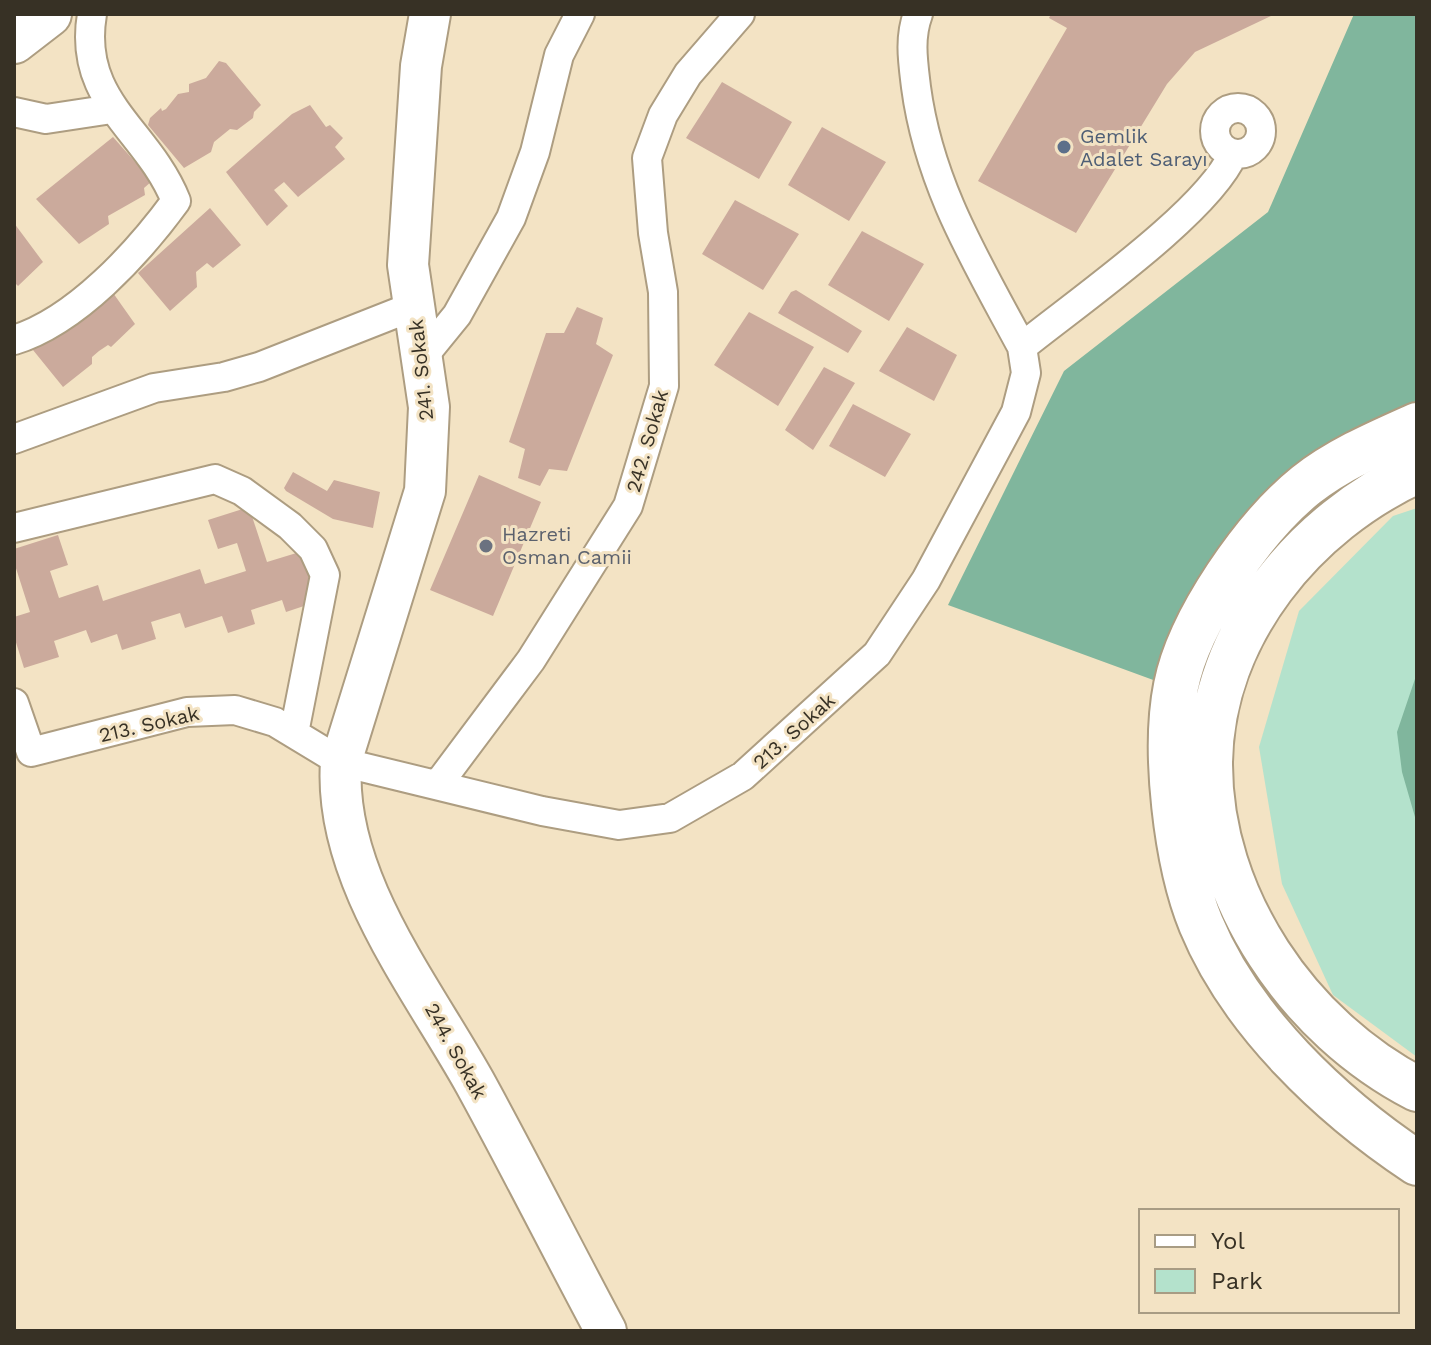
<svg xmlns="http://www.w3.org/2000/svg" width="1431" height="1345" viewBox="0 0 1431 1345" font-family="'Work Sans',sans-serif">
	<rect width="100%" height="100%" fill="#f3e3c4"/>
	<!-- green -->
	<path fill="#b4e2cc" d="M1417 508V1057L1333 995 1282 884 1259 747 1299 611 1393 516Z"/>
	<!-- forest -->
	<path fill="#80b69d" d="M1354 14H1417V403L1350 434 1156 681 948 605 1064 371 1268 212Z
		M1417 673V824L1402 772 1397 732Z"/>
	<!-- building -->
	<path fill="#cbaa9c" d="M1051 14H1275L1195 52 1167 84 1076 233 978 181 1067 28 1049 18Z
		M219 61 226 63 261 105 254 112 253 118 237 130 230 129 214 142 211 152 184 168 148 125 150 118 161 108 162 111 166 109 178 94 189 92V84L206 78Z
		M722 82 792 122 759 179 686 138Z
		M310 105 326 127 330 125 343 138 335 147 345 159 298 197 284 182 274 190 288 206 267 226 226 172 292 114Z
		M822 127 886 162 849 221 788 185Z
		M113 137 152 181 144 188 145 195 108 216 109 224 79 244 36 199Z
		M735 200 799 234 763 290 702 254Z
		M210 208 241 245 213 268 207 263 196 272 197 287 170 311 138 273Z
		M14 223 43 262 18 286 14 282Z
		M862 231 924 264 889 321 828 285Z
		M106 283 135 324 111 347 108 345 99 351 92 357V364L63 387 33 350Z
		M796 290 862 331 848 353 778 313 791 292Z
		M577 307 603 318 596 344 613 355 567 471 549 469 540 486 518 478 525 449 509 442 546 333H564Z
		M749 312 814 347 778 406 714 365Z
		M907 327 957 355 934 401 879 371Z
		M824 367 855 383 813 450 785 430Z
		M853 404 911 434 885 477 829 446Z
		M293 472 327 491 334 480 380 492 373 528 333 519 286 491 284 488Z
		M479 475 541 502 493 616 430 590Z
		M249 507 267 562 303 551 319 601 286 612 282 600 251 610 255 624 228 633 222 616 185 628 180 613 151 622 156 639 122 650 117 634 91 643 86 630 54 641 59 657 24 668 14 636V617L30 612 14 562V549L58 535 68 565 50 571 59 598 98 585 103 601 200 569 205 584 246 571 237 543 218 549 208 520Z"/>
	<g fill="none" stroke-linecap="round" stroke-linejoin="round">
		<defs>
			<path id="street" d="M1215 131a23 23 0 1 1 46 0a23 23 0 1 1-46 0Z
				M14 112 46 119 112 109
				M14 340C76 321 138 253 176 201 148 130 77 102 92 14
				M1022 347C1075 304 1208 212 1233 154
				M422 358 457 315 511 218 535 152 559 55 580 14
				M14 439 154 388 224 377 259 367 414 306
				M14 528 215 479 242 491 290 526 313 549 325 575 294 733
				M14 703 31 752 187 712 235 710 275 722 341 762 542 811 619 825 670 818 743 776 877 654 926 580 1016 412 1026 373 1022 347C976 261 929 185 916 87 913 62 909 38 918 14
				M439 783 531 660 628 506 664 386 663 292 653 233 647 158 663 115 688 74 740 14"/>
			<path id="secondary" d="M430 14 421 66 408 265 429 407 425 491 341 762C333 877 421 986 475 1083 520 1165 562 1249 606 1331"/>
			<path id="highway" d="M14 41 49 14
				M1417 425C1379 442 1339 459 1306 485 1254 527 1189 620 1176 686 1163 751 1176 863 1201 924 1241 1021 1331 1106 1417 1163
				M1417 471C1305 522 1212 633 1210 762 1209 898 1299 1028 1417 1089"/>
		</defs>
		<!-- street casing -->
		<use href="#street" stroke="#ad9d81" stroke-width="32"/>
		<!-- secondary casing -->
		<use href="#secondary" stroke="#ad9d81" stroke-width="44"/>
		<!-- highway casing -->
		<use href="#highway" stroke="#ad9d81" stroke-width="48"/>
		<!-- street -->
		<use href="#street" stroke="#fff" stroke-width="28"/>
		<!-- secondary -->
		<use href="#secondary" stroke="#fff" stroke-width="40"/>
		<!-- highway -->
		<use href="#highway" stroke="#fff" stroke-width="44"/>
	</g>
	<!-- markers -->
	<circle fill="#5c6f8a" stroke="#f3e3c4" stroke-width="3" cx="1064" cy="147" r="8"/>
	<circle fill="#6b7280" stroke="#f3e3c4" stroke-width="3" cx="486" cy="546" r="8"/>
	<g text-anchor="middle" stroke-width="6" stroke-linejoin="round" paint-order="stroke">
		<!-- service labels -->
		<g font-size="20" fill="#4e5e75" stroke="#f3e3c4" text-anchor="start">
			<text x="1080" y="143">Gemlik<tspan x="1080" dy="23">Adalet Sarayı</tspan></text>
		</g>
		<!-- street labels -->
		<g font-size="20" fill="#373125" stroke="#f3e3c4">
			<text transform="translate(421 370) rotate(-96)" y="7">241. Sokak</text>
			<text transform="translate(647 441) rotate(-74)" y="7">242. Sokak</text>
			<text transform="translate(149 724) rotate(-13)" y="7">213. Sokak</text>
			<text transform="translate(794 731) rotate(-42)" y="7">213. Sokak</text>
			<text transform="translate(456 1051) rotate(61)" y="7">244. Sokak</text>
		</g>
		<!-- worship labels -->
		<g font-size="20" fill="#5b616d" stroke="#f3e3c4" text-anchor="start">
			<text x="502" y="541">Hazreti<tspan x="502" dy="23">Osman Camii</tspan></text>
		</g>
	</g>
	<!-- border -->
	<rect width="1431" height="1345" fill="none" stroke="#373125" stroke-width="32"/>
	<!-- legend -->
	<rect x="1139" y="1209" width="260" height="104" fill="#f3e3c4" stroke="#a89c84" stroke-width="2"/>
	<rect x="1155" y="1235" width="40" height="12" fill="#ffffff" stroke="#a89c84" stroke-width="2"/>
	<text x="1211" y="1249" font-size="24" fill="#373125">Yol</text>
	<rect x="1155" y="1269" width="40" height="24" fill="#b4e2cc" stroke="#a89c84" stroke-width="2"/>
	<text x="1211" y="1289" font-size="24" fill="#373125">Park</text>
</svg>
